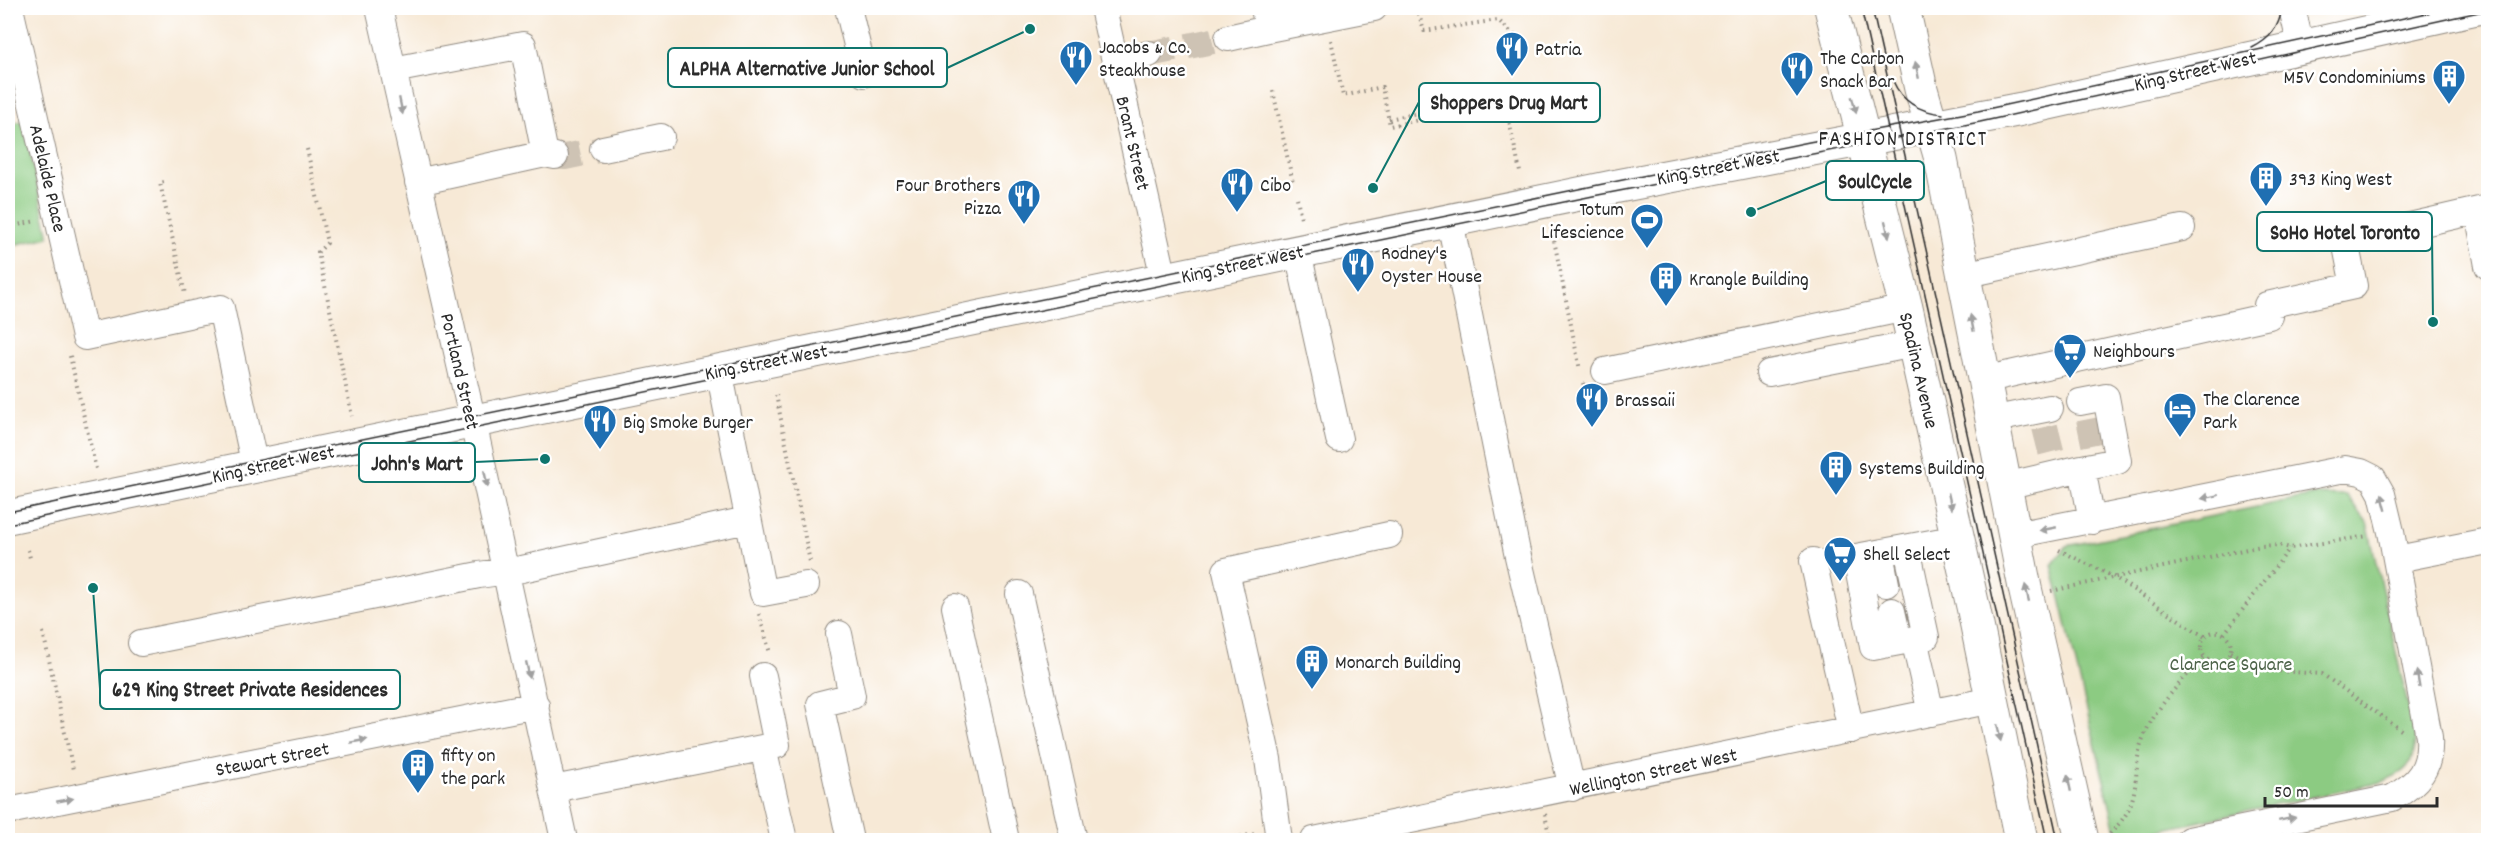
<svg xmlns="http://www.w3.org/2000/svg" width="2496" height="848" viewBox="0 0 2496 848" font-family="Dekko,sans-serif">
	<rect width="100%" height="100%" fill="#fff"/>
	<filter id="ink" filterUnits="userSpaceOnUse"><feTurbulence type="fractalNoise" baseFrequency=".0167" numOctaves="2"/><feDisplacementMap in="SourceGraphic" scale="12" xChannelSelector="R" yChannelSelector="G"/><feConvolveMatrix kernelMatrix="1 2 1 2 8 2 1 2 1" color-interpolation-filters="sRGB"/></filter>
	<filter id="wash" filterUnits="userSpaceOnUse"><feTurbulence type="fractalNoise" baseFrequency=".008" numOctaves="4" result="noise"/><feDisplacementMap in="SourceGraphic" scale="24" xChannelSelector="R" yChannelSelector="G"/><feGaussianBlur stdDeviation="1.35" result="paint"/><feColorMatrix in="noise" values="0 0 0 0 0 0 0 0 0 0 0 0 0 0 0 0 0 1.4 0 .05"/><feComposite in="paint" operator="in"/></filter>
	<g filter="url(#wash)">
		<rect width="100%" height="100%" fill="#f7e9d6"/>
		<!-- green -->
		<path fill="#8ccb82" stroke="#5c7b56" stroke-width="1.5" d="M23 121 49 237 8 246V124Z
			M2315 495 2347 496 2367 522 2415 737C2414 767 2406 773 2378 783L2118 839 2052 565 2067 546Z"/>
	</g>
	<g filter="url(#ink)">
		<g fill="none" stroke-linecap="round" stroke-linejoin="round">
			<!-- minor-tunnel -->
			<path stroke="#cec3b4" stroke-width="26" stroke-dasharray="26 13" stroke-linecap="butt" d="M1149 54 1228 38
				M555 156 565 157 603 149
				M2089 419 2096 453
				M2045 427 2054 463"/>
			<defs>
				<path id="minor" d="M10 8 85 337 221 308
					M379 8 473 422 564 840
					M848 8 864 74
					M1103 8 1164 279
					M1264 8 1268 29 1374 8
					M2292 8 2301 47
					M1228 38 1268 29
					M1115 62 1149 54
					M393 70 523 45 545 154
					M603 149 661 137
					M418 182 545 154 555 156
					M2478 211 2488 266
					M1450 221 1517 552 1572 788
					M1298 252 1339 439
					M1963 275 2182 228
					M221 308 255 467
					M719 370 763 593 806 585
					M1605 371 1906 308
					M1769 373 1914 344
					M1983 380 2269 316 2267 305 2354 286 2345 241 2488 208
					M2080 402 2106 397 2118 461 2082 468
					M1991 420 2050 408
					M2005 486 2082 468 2092 521
					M2015 535 2345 469 2361 472 2373 478 2382 494 2391 532 2429 737C2431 768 2419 783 2392 798L2189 840
					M1907 548 1926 637 1873 647 1856 557 1958 538
					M1880 553 1886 584
					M2397 559 2488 541
					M1813 561 1851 730
					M1019 594 1074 840
					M955 607 1006 840
					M1892 611 1899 642
					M839 634 852 696 820 704 850 840
					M1914 639 1931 713
					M141 643 479 575 522 569 738 522
					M763 748 784 840
					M553 789 777 745 763 676
					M8 811 536 705
					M1279 840 1268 759 1226 571 1389 535
					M1314 840 1992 700"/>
				<path id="major" d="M1831 8 1906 308 1974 611 2021 840
					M1903 8 1921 89 1941 159 2025 588 2082 840
					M8 517 1618 186 2022 109 2477 8"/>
			</defs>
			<!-- minor casing -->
			<use href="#minor" stroke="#918a80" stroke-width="28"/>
			<!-- major casing -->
			<use href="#major" stroke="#918a80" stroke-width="35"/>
			<!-- path -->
			<path stroke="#918a80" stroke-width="4" stroke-dasharray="1.5 4.5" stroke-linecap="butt" d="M1417 8 1424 31 1498 20 1531 51
				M1331 40 1343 96 1382 87 1390 126 1505 102 1520 172
				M1273 91 1293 183
				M1389 119 1509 94
				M307 149 327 243 318 252 352 416
				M164 182 160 183 185 294
				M1297 198 1301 218
				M8 227 36 221
				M1553 235 1580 370
				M70 356 96 469
				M1583 383 1591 424
				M776 395 810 562
				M28 550 30 558
				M2059 550 2114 577 2205 637
				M2051 591 2261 546 2279 545 2290 548 2368 536
				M759 614 770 653
				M2201 647a15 15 0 1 1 30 0a15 15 0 1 1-30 0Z
				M43 632 73 770
				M2224 634 2290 548
				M2230 652 2265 670 2322 674 2404 732
				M1545 814 1550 840
				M2110 834C2117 826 2125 818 2129 808 2139 787 2134 762 2142 741 2154 708 2182 681 2205 656
				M1223 840 1255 834"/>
			<!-- minor -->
			<use href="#minor" stroke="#fff" stroke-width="26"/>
			<!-- major -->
			<use href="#major" stroke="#fff" stroke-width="33"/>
			<!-- tram -->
			<path stroke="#2b2b2b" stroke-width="1.5" d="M1861 8 2047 840
				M1872 8 2058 840
				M2252 48C2270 39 2279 28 2282 8
				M1893 81C1902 102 1921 112 1943 114
				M8 512 1554 194 1809 142 1978 111 2450 8
				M8 524 1593 196 1980 122 2488 10"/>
		</g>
		<!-- one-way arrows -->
		<defs><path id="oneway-solid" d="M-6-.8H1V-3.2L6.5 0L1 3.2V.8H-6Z" transform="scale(1.5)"/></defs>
		<g fill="#a0a0a0">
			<use href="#oneway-solid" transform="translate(1917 70) rotate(-102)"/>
			<use href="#oneway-solid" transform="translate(1854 105) rotate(75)"/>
			<use href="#oneway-solid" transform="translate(401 106) rotate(78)"/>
			<use href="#oneway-solid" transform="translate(1887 229) rotate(76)"/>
			<use href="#oneway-solid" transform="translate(1972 323) rotate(-101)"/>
			<use href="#oneway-solid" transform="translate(486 479) rotate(78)"/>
			<use href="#oneway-solid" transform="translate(2210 497) rotate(168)"/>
			<use href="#oneway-solid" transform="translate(1950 501) rotate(77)"/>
			<use href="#oneway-solid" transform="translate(2384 502) rotate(-105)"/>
			<use href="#oneway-solid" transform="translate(2048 529) rotate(169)"/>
			<use href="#oneway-solid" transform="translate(2027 593) rotate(-103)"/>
			<use href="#oneway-solid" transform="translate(528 670) rotate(77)"/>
			<use href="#oneway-solid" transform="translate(2418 679) rotate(-100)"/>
			<use href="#oneway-solid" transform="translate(1999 733) rotate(78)"/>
			<use href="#oneway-solid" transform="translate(359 741) rotate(-11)"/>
			<use href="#oneway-solid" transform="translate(2069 783) rotate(-102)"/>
			<use href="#oneway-solid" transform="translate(65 800) rotate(-11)"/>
			<use href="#oneway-solid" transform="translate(2287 819) rotate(-12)"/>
		</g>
	</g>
	<!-- icons -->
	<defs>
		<symbol id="restaurant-pin" viewBox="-11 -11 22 30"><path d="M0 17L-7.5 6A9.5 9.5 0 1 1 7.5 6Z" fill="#1f6fb2" stroke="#fff"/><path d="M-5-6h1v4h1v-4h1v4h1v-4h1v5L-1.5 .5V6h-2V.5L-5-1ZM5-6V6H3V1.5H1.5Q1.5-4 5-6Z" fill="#fff"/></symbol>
		<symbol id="building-pin" viewBox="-11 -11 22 30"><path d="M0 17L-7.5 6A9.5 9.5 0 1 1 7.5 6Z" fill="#1f6fb2" stroke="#fff"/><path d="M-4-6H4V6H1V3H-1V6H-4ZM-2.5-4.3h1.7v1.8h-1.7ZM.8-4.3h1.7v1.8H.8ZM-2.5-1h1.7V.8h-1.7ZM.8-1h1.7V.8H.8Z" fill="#fff"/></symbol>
		<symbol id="stadium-pin" viewBox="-11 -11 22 30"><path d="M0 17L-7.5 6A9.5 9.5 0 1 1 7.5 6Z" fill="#1f6fb2" stroke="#fff"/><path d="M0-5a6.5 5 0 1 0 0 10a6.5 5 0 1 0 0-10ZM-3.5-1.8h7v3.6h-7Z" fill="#fff"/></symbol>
		<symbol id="supermarket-pin" viewBox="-11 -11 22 30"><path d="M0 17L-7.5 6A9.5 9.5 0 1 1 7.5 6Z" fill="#1f6fb2" stroke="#fff"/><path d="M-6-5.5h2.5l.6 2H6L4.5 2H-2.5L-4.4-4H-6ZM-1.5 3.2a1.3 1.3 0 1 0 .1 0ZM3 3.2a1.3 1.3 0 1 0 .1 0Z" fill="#fff"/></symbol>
		<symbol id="hotel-pin" viewBox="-11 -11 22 30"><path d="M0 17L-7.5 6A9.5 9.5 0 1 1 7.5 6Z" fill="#1f6fb2" stroke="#fff"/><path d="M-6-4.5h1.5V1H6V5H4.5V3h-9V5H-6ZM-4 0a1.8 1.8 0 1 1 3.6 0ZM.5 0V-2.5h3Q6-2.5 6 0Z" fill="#fff"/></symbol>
	</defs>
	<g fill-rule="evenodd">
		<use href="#restaurant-pin" x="1493" y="29" width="38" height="52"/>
		<use href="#restaurant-pin" x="1057" y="38" width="38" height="52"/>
		<use href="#restaurant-pin" x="1778" y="49" width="38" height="52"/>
		<use href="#building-pin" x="2430" y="57" width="38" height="52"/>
		<use href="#building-pin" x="2247" y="159" width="38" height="52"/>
		<use href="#restaurant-pin" x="1218" y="165" width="38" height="52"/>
		<use href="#restaurant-pin" x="1005" y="177" width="38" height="52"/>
		<use href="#stadium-pin" x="1628" y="201" width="38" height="52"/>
		<use href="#restaurant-pin" x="1339" y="245" width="38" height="52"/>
		<use href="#building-pin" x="1647" y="259" width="38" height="52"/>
		<use href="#supermarket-pin" x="2051" y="331" width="38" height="52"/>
		<use href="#restaurant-pin" x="1573" y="380" width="38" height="52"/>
		<use href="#hotel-pin" x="2161" y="390" width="38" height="52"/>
		<use href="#restaurant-pin" x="581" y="402" width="38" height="52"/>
		<use href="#building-pin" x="1817" y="448" width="38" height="52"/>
		<use href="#supermarket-pin" x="1821" y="534" width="38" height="52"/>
		<use href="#building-pin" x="1293" y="642" width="38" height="52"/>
		<use href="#building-pin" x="399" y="746" width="38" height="52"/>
	</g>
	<g text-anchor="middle" stroke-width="5" stroke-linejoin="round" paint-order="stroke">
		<!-- poi labels -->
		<g font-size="20" fill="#2b2b2b" stroke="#fff" text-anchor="start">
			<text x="1099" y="53">Jacobs &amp; Co.<tspan x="1099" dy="23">Steakhouse</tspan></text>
			<text x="1535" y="55">Patria</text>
			<text x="1820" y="64">The Carbon<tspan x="1820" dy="23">Snack Bar</tspan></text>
			<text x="2426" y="83" text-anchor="end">M5V Condominiums</text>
			<text x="2289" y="185">393 King West</text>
			<text x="1001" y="191" text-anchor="end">Four Brothers<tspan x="1001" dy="23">Pizza</tspan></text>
			<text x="1260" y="191">Cibo</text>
			<text x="1624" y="215" text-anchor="end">Totum<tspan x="1624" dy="23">Lifescience</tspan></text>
			<text x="1381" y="259">Rodney's<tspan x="1381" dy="23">Oyster House</tspan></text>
			<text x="1689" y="285">Krangle Building</text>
			<text x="2093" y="357">Neighbours</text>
			<text x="2203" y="405">The Clarence<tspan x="2203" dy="23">Park</tspan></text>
			<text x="1615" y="406">Brassaii</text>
			<text x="623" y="428">Big Smoke Burger</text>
			<text x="1859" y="474">Systems Building</text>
			<text x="1863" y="560">Shell Select</text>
			<text x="1335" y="668">Monarch Building</text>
			<text x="441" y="761">fifty on<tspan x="441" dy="23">the park</tspan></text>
		</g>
		<!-- street labels -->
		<g font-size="20" fill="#2b2b2b" stroke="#fff">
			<text transform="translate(2195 70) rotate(-13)" y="7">King Street West</text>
			<text transform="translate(1134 143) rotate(77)" y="7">Brant Street</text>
			<text transform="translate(1718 166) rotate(-11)" y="7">King Street West</text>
			<text transform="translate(49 178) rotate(77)" y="7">Adelaide Place</text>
			<text transform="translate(1242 263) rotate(-12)" y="7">King Street West</text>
			<text transform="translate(766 361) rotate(-11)" y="7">King Street West</text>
			<text transform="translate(1920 370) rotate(77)" y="7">Spadina Avenue</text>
			<text transform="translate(461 371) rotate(77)" y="7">Portland Street</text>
			<text transform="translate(273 463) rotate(-12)" y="7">King Street West</text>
			<text transform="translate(272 758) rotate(-11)" y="7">Stewart Street</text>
			<text transform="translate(1653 771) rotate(-12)" y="7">Wellington Street West</text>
		</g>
		<!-- park labels -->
		<g font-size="20" fill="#4d6349" stroke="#fff">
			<text x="2231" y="670">Clarence Square</text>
		</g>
		<!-- neighbourhood labels -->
		<g font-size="21" letter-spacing="1.5" fill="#2b2b2b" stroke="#fff">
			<text x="1903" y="145">FASHION DISTRICT</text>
		</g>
	</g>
	<!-- callouts -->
	<path fill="none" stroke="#0f766e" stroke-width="2" d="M1030 29L947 68M1373 188L1419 102M1751 212L1826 181M2433 322L2432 232M545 459L475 462M93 588L100 689"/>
	<g fill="#0f766e" stroke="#fff" stroke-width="2">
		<circle cx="1030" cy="29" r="6"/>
		<circle cx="1373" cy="188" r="6"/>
		<circle cx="1751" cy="212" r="6"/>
		<circle cx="2433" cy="322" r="6"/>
		<circle cx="545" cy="459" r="6"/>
		<circle cx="93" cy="588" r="6"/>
	</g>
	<g fill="#fff" stroke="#0f766e" stroke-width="2">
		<rect x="668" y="48" width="279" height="39" rx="6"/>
		<rect x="1419" y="83" width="181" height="39" rx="6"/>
		<rect x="1826" y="161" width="98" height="39" rx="6"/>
		<rect x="2257" y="212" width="175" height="39" rx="6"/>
		<rect x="359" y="443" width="116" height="39" rx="6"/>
		<rect x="100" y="670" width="300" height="39" rx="6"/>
	</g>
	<g font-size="21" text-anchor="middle" font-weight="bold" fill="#2b2b2b">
		<text x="807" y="75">ALPHA Alternative Junior School</text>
		<text x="1509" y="109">Shoppers Drug Mart</text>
		<text x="1875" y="188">SoulCycle</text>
		<text x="2345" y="239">SoHo Hotel Toronto</text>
		<text x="417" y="470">John's Mart</text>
		<text x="250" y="696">629 King Street Private Residences</text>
	</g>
	<!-- margin -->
	<rect width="2496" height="848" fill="none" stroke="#fff" stroke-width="30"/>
	<!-- scale -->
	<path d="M2265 797v9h172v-9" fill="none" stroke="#2b2b2b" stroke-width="3"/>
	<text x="2274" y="797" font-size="18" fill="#2b2b2b" stroke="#ffffff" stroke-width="4.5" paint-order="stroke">50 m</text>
</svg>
